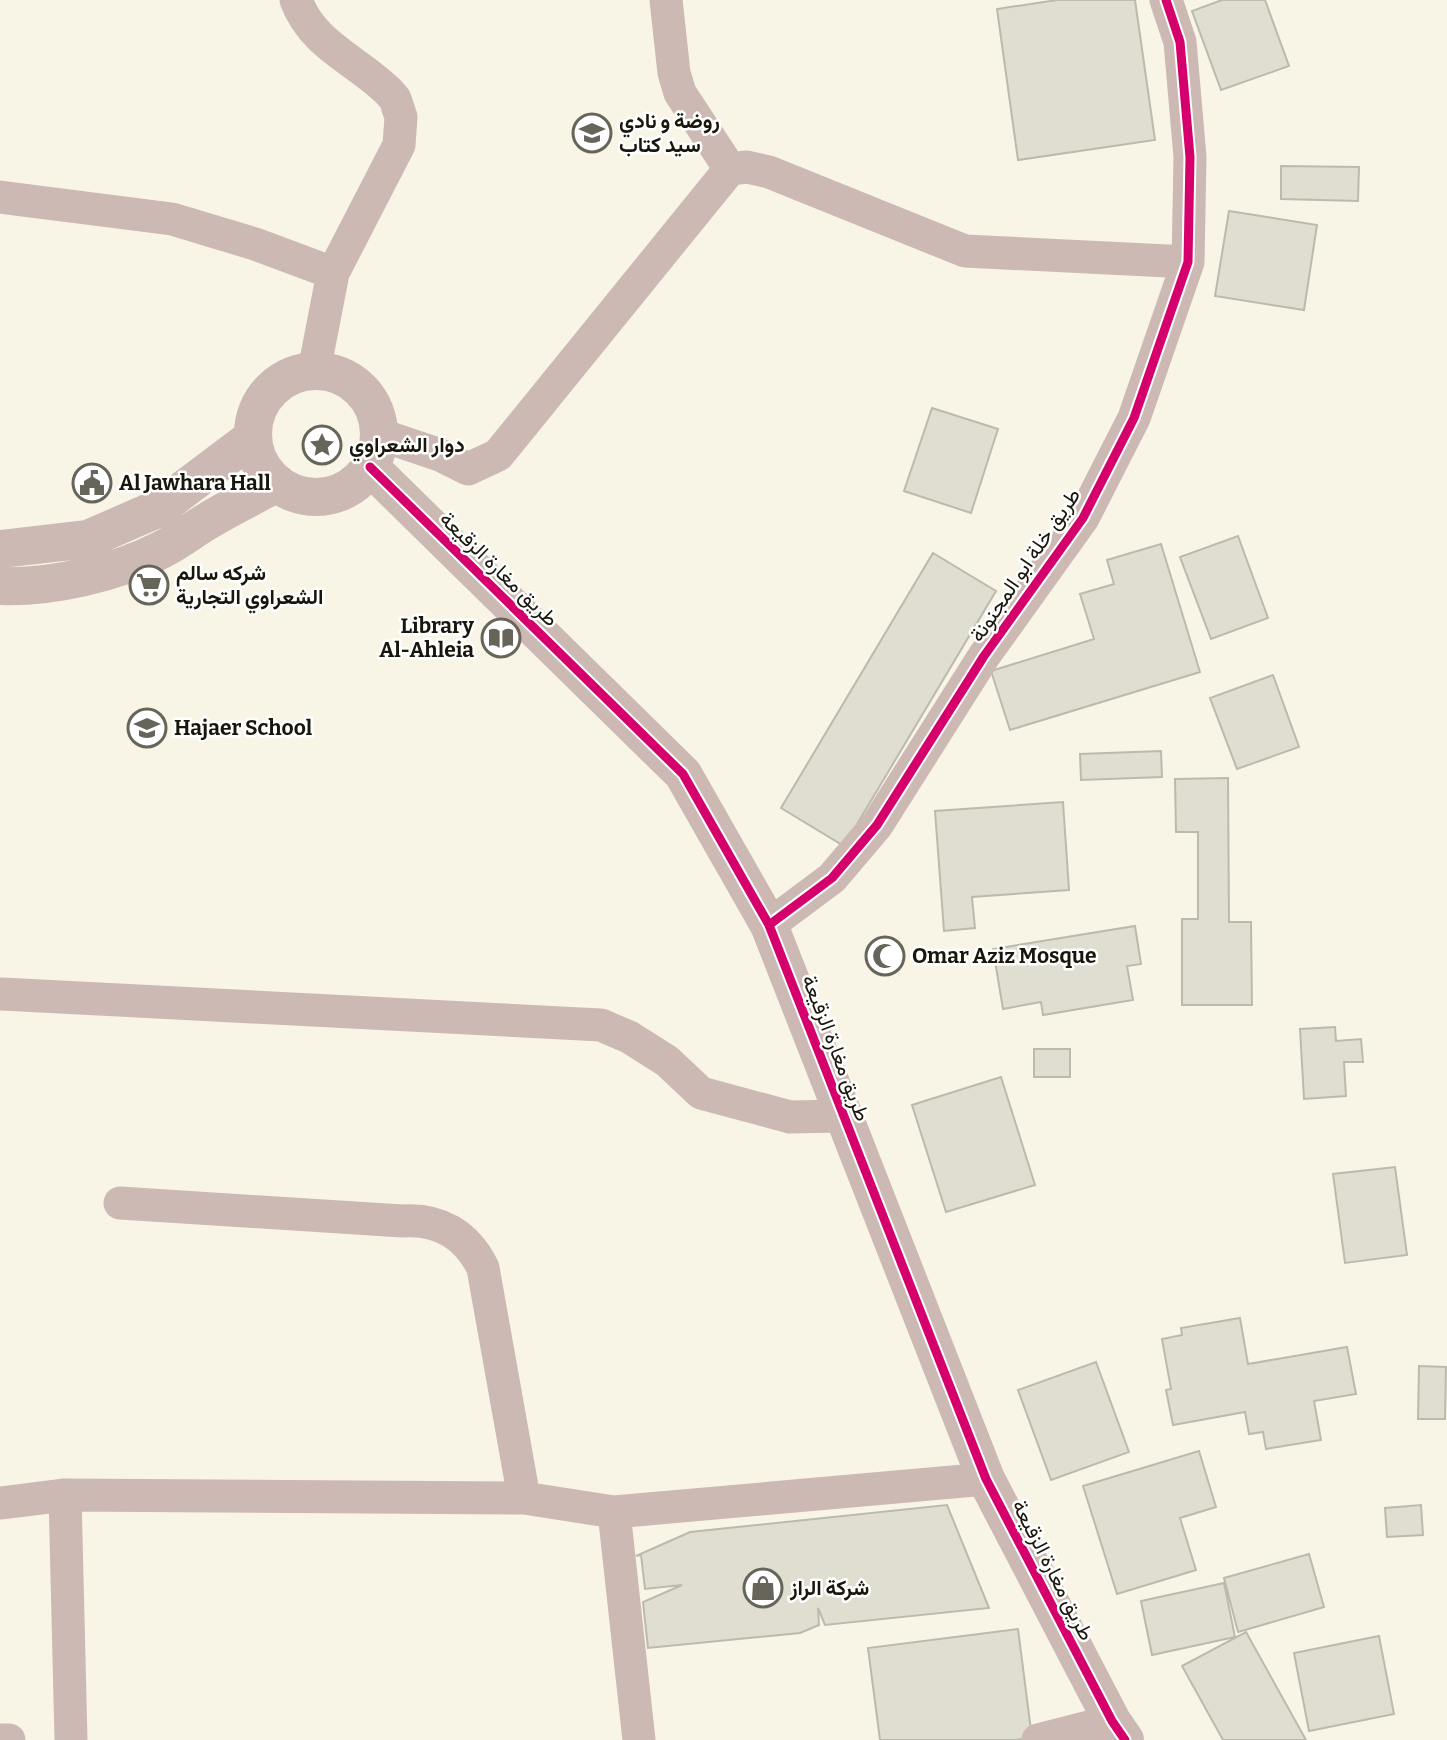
<svg xmlns="http://www.w3.org/2000/svg" width="1447" height="1740" viewBox="0 0 1447 1740" font-family="Bitter,Vazirmatn,serif">
	<rect width="100%" height="100%" fill="#f8f5e7"/>
	<!-- building -->
	<path fill="#e0ddd1" stroke="#bcbaae" stroke-width="2" d="M1057 0H1135L1155 140 1018 160 997 9Z
		M1222 0H1265L1289 66 1221 90 1192 11Z
		M1281 166 1359 167 1358 201 1281 199Z
		M1229 211 1317 225 1304 310 1215 296Z
		M932 408 998 429 971 513 904 491Z
		M1238 536 1268 618 1211 639 1180 557Z
		M1161 544 1200 672 1010 730 991 671 1094 639 1080 594 1114 584 1107 560Z
		M933 553 996 591 844 846 781 808Z
		M1273 675 1299 747 1237 769 1210 698Z
		M1161 751 1162 777 1081 780 1080 754Z
		M1228 778 1229 922H1251L1252 1005H1182V919H1198V832H1176L1175 779Z
		M1063 802 1069 890 972 897 975 928 944 931 935 811Z
		M1135 926 1141 964 1127 966 1133 1000 1043 1015 1041 1002 1003 1009 993 949Z
		M1335 1027 1336 1041 1361 1039 1363 1062H1344L1346 1096 1304 1099 1300 1029Z
		M1034 1049H1070V1077H1034Z
		M1001 1077 1035 1185 946 1212 912 1105Z
		M1395 1167 1407 1255 1345 1263 1333 1174Z
		M1240 1318 1248 1364 1347 1347 1356 1394 1314 1401 1321 1440 1266 1449 1263 1432 1249 1434 1245 1412 1173 1425 1166 1390 1171 1389 1162 1339 1182 1335 1181 1328Z
		M1096 1362 1129 1452 1051 1480 1018 1390Z
		M1419 1366 1446 1367 1445 1419H1418Z
		M1199 1451 1216 1507 1180 1518 1196 1570 1117 1594 1083 1486Z
		M947 1505 989 1608 825 1625 818 1608 819 1625 800 1633 648 1648 643 1602 682 1585 645 1589 641 1555 636 1556 690 1532Z
		M1421 1505 1423 1535 1387 1537 1385 1508Z
		M1309 1554 1324 1607 1238 1632 1224 1578Z
		M1224 1583 1235 1637 1152 1655 1141 1601Z
		M1018 1629 1032 1738 1014 1740H880L868 1648Z
		M1246 1632 1306 1740H1223L1182 1666Z
		M1379 1636 1394 1714 1309 1731 1294 1653Z"/>
	<g fill="none" stroke-linecap="round" stroke-linejoin="round">
		<!-- minor -->
		<path stroke="#cdb9b4" stroke-width="33" d="M296 0C313 46 357 60 389 92L395 99 401 117 399 145 333 273
			M666 0 674 73 680 93 730 169 747 167 769 172 965 251 1188 262
			M0 197 172 219 255 244 333 273 314 371
			M381 435 440 455 468 469 498 455 730 169
			M769 925 832 878 877 825 984 656 1083 518 1134 418 1188 262 1190 157 1180 42 1166 0
			M2 994 601 1025 629 1037 667 1061 701 1093 790 1117 843 1116
			M120 1203 402 1221C439 1218 467 1235 483 1268L524 1498
			M65 1495 71 1740
			M0 1503 65 1495 524 1498 614 1512 986 1479
			M614 1512 639 1740
			M0 1740H9
			M1038 1740 1112 1721"/>
		<!-- tertiary -->
		<path stroke="#cdb9b4" stroke-width="38" d="M253 434a63 63 0 1 1 126 0a63 63 0 1 1-126 0Z
			M370 467 683 774 769 925 986 1479 1112 1721 1125 1740
			M0 549 88 539 159 508 252 438
			M0 586C51 588 116 573 161 550 177 542 191 531 206 522 229 508 254 496 277 483"/>
		<defs>
			<path id="cycleway" d="M370 467 683 774 769 925 986 1479 1112 1721 1125 1740
				M769 925 832 878 877 825 984 656 1083 518 1134 418 1188 262 1190 157 1180 42 1166 0"/>
		</defs>
		<!-- cycleway casing -->
		<use href="#cycleway" stroke="#fff" stroke-width="13"/>
		<!-- cycleway -->
		<use href="#cycleway" stroke="#d6006c" stroke-width="9"/>
	</g>
	<!-- icons -->
	<defs>
		<symbol id="school-ring" viewBox="-11 -11 22 22"><circle r="9.5" fill="#fff" stroke="#676559" stroke-width="1.5"/><path d="M0-5L7-2L0 1L-7-2ZM-4 1L0 2.5L4 1V4Q0 6-4 4Z" fill="#676559"/></symbol>
		<symbol id="sight-ring" viewBox="-11 -11 22 22"><circle r="9.5" fill="#fff" stroke="#676559" stroke-width="1.5"/><path d="M0-6L1.8-2.2L6-1.7L2.9 1.2L3.7 5.4L0 3.3L-3.7 5.4L-2.9 1.2L-6-1.7L-1.8-2.2Z" fill="#676559"/></symbol>
		<symbol id="civic-ring" viewBox="-11 -11 22 22"><circle r="9.5" fill="#fff" stroke="#676559" stroke-width="1.5"/><path d="M-.6-6.5H3V-4.5H.6V-3L4-1V1h2V6H-6V1h2V-1L-.6-3ZM-1.2 2.5V6h2.4V2.5Z" fill="#676559"/></symbol>
		<symbol id="supermarket-ring" viewBox="-11 -11 22 22"><circle r="9.5" fill="#fff" stroke="#676559" stroke-width="1.5"/><path d="M-6-5.5h2.5l.6 2H6L4.5 2H-2.5L-4.4-4H-6ZM-1.5 3.2a1.3 1.3 0 1 0 .1 0ZM3 3.2a1.3 1.3 0 1 0 .1 0Z" fill="#676559"/></symbol>
		<symbol id="library-ring" viewBox="-11 -11 22 22"><circle r="9.5" fill="#fff" stroke="#676559" stroke-width="1.5"/><path d="M-6-4Q-3-5.5-.7-3.5V5Q-3 3-6 4ZM6-4Q3-5.5 .7-3.5V5Q3 3 6 4Z" fill="#676559"/></symbol>
		<symbol id="mosque-ring" viewBox="-11 -11 22 22"><circle r="9.5" fill="#fff" stroke="#676559" stroke-width="1.5"/><path d="M3.5-4.9A6 6 0 1 0 3.5 4.9A5 5 0 1 1 3.5-4.9Z" fill="#676559"/></symbol>
		<symbol id="shop-ring" viewBox="-11 -11 22 22"><circle r="9.5" fill="#fff" stroke="#676559" stroke-width="1.5"/><path d="M-5-2.5h2.3a2.7 3.5 0 0 1 5.4 0H5L5.5 6h-11ZM-1.5-2.5h3a1.5 2.3 0 0 0-3 0Z" fill="#676559"/></symbol>
	</defs>
	<g fill-rule="evenodd">
		<use href="#school-ring" x="570" y="111" width="44" height="44"/>
		<use href="#sight-ring" x="300" y="423" width="44" height="44"/>
		<use href="#civic-ring" x="70" y="461" width="44" height="44"/>
		<use href="#supermarket-ring" x="127" y="563" width="44" height="44"/>
		<use href="#library-ring" x="479" y="616" width="44" height="44"/>
		<use href="#school-ring" x="125" y="706" width="44" height="44"/>
		<use href="#mosque-ring" x="863" y="934" width="44" height="44"/>
		<use href="#shop-ring" x="741" y="1566" width="44" height="44"/>
	</g>
	<g text-anchor="middle" stroke-width="5" stroke-linejoin="round" paint-order="stroke">
		<!-- poi labels -->
		<g font-size="21" font-weight="bold" fill="#19170c" stroke="#fff" text-anchor="start">
			<text x="619" y="128">روضة و نادي<tspan x="619" dy="24">سيد كتاب</tspan></text>
			<text x="349" y="452">دوار الشعراوي</text>
			<text x="119" y="490">Al Jawhara Hall</text>
			<text x="176" y="580">شركه سالم<tspan x="176" dy="24">الشعراوي التجارية</tspan></text>
			<text x="474" y="633" text-anchor="end">Library<tspan x="474" dy="24">Al-Ahleia</tspan></text>
			<text x="174" y="735">Hajaer School</text>
			<text x="912" y="963">Omar Aziz Mosque</text>
			<text x="790" y="1595">شركة الراز</text>
		</g>
		<!-- street labels -->
		<g font-size="21" fill="#19170c" stroke="#fff">
			<text transform="translate(1025 565) rotate(-56)" y="7">طريق خلة ابو المجنونة</text>
			<text transform="translate(499 569) rotate(44)" y="7">طريق مغارة الزقيعة</text>
			<text transform="translate(836 1048) rotate(69)" y="7">طريق مغارة الزقيعة</text>
			<text transform="translate(1053 1570) rotate(63)" y="7">طريق مغارة الزقيعة</text>
		</g>
	</g>
</svg>
